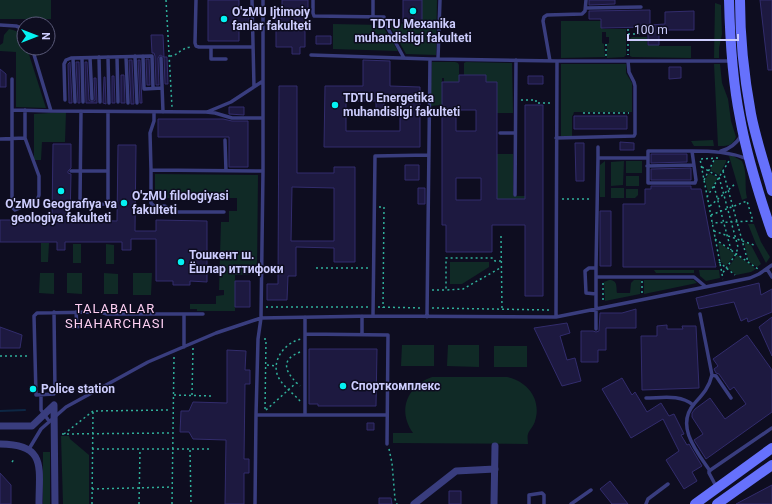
<svg xmlns="http://www.w3.org/2000/svg" width="772" height="504" viewBox="0 0 772 504" font-family="Roboto,sans-serif">
	<rect width="100%" height="100%" fill="#0e0d20"/>
	<!-- green -->
	<path fill="#102a26" d="M0 0H51V19H0Z
		M422 0H437L436 55 406 54 391 28V23L409 24V27H422Z
		M715 3 721 5V8L722 34 719 48V58H714Z
		M561 21H601V28L604 29H626V55L624 57 607 58V44L609 43V37H606V32H602V43L604 44 605 57 561 58Z
		M333 24 382 25 398 51 333 49Z
		M9 29C21 31 24 36 24 48H27L46 108 16 107V52L0 51V45L3 43 4 35Z
		M632 37H647V45H659V46H691V58L632 57 630 56V39Z
		M433 62H455L458 63 459 65V82H444V78H442V105L430 106 432 62Z
		M466 62 512 63 513 113H497L486 82V76L464 75V63Z
		M561 64H626V73L632 83V112H574L573 115 572 116V136H561Z
		M714 64H720L722 83 728 99 731 121 736 137C732 147 726 146 718 146Z
		M66 112 65 142H42L41 160H34V114Z
		M713 140 714 146H694L691 141Z
		M497 154H513V196H525V199H497Z
		M729 156H733L742 161C748 174 744 186 747 198L742 200Z
		M715 160H726V162L719 175 710 170Z
		M605 161V197H600V165Z
		M624 161 623 185 611 186V162Z
		M626 161H642V173H626Z
		M709 173 718 178 708 193 705 180Z
		M155 174 258 175 257 274 235 275V311H197V309H190V304H216V296L224 295V290H219L221 222H229V211H237V198H155Z
		M626 176H639V186H626Z
		M611 188H624V198H611Z
		M626 189H638V195L635 198H626Z
		M748 224H754L761 242 770 257 766 263 756 244Z
		M718 242 735 254 726 266 721 262Z
		M744 242 751 245 761 264 757 267 749 262Z
		M41 243H49L48 262H41Z
		M73 244H81V263H73Z
		M106 244 114 245V264H106Z
		M737 255 756 269 751 272 736 275 728 268Z
		M450 262H489V267L462 284H450Z
		M654 270H694V273H656Z
		M699 270H719L720 278 706 281 700 276Z
		M40 273H54V294L39 293Z
		M67 273H82V294L67 293Z
		M104 273 118 274V294H104Z
		M133 273H152L151 295H133Z
		M609 280C618 280 616 287 617 293H630L631 283 634 280H641L640 294 605 301 604 282Z
		M644 280H694L697 283 644 294Z
		M402 345H434V366H401Z
		M448 345H479V367L447 366Z
		M494 346H527V367H494Z
		M432 377H507C527 381 542 399 535 421 534 426 529 430 528 434 527 437 528 441 528 444L393 443V433H413C397 411 407 386 432 377Z
		M61 436H69L70 439 89 455V504H63Z
		M43 452H50V504H43Z"/>
	<g fill="none" stroke-linecap="round" stroke-linejoin="round">
		<!-- stream -->
		<path stroke="#0d2744" stroke-width="2" d="M0 411 25 410"/>
	</g>
	<!-- building -->
	<path fill="#1d1940" stroke="#322c6c" fill-rule="evenodd" d="M208 0H239V9H246V16H249V23H246V30H239V41H208Z
		M282 0H308V18H305V47H300V54H292V47H276V18H282Z
		M403 0H422V22H403Z
		M589 0H615V4L589 5Z
		M760 0H772V70H768Z
		M650 10V25L665 24V12L694 11V30H659V45H648V27L601 28V19H589V11Z
		M151 35H163L164 57H167L168 84H165L164 57 160 55 158 58 159 85H156L155 56 154 53H152Z
		M316 36H331V44H316Z
		M146 59H149L150 85H147Z
		M129 60H132L134 104H131Z
		M138 60H140L142 103H140Z
		M363 60 390 61V86L420 87V147H324L325 86H363ZM346 101H376V109H384V101H400V131H346Z
		M70 62 72 102V103H69L68 64Z
		M76 62H79L80 103H78Z
		M85 62H87L89 100 92 102 95 100 94 78H96L97 103H86Z
		M669 67H681V78L669 79Z
		M0 69 6 74V87H0Z
		M121 75H124L125 103H121Z
		M459 75H486V82H497V199H525V105H543V296H525V225H492V252H446V225H442V82H459ZM456 110H476V131H456ZM456 178H481V200H456Z
		M112 76H114L115 103H112Z
		M528 76H543V84H528Z
		M104 77H105L106 104 103 103Z
		M279 86H297V173H334V167H355V262H334V248L296 247V276H288L287 300H267V284H278ZM292 187 334 188V241H291Z
		M229 107H244V115L229 114Z
		M574 116H627V129H574Z
		M158 119H223L232 121H248V167H229V137H158Z
		M620 142 634 143V150H620Z
		M575 143H584V181H576Z
		M53 144H71V168L68 171V173L71 174 70 220 117 221 118 145H136L135 231H156V220L207 221V282L190 281V285H173V281H156V239H131V250H122V242H65V250H57V242H0V220H52Z
		M651 154H687V162L651 163Z
		M405 165H419V180H405Z
		M691 168V180H651V169Z
		M651 186H691V189H701L716 267H623V204H645V189H651Z
		M418 188H425V204H418Z
		M600 211H611V266H600Z
		M235 281H250V307H235Z
		M759 283 761 295 772 289V312L748 322 747 318 741 321 734 302 699 309 696 298Z
		M636 309V328H606V350H598V362H581V331H593L596 332 599 331 600 313H622Z
		M772 317V356L759 327Z
		M567 323 570 333 560 336 567 360 575 358 581 381 562 386 534 328Z
		M667 325V329H683L682 326H696L699 388 642 390 641 336H657V326Z
		M0 327 22 335 20 348H0Z
		M747 335 772 370V412L706 459 694 440 703 434 692 417V413L695 409 710 398 725 419 746 404 734 387 730 390 719 374 716 373 714 369 718 366 713 359Z
		M309 349H377L376 406H318V404H309Z
		M227 350 246 351 245 370H250V384H245L244 459H249V473H244V504H225L226 440 193 439 189 432H180L181 411H189L193 402 227 403Z
		M622 378 632 395 635 392 647 412 661 403 669 416 674 414 684 434 681 435 687 445 689 444 702 466 692 472 697 481 684 489 666 460 679 451 663 419 631 438 602 389Z
		M367 423H374V430H367Z
		M0 473 11 485V504H0Z
		M610 481 628 504H612L600 489Z
		M772 485V504H736Z
		M449 491H461V504H449Z
		M379 498H391L392 504H379Z"/>
	<g fill="none" stroke-linecap="round" stroke-linejoin="round">
		<!-- path -->
		<path stroke="#30af9a" stroke-width="1.5" stroke-dasharray="2 3" stroke-linecap="butt" d="M166 0 172 107
			M628 29V55
			M628 34H647
			M606 44V57
			M170 56C178 56 180 48 191 47
			M521 100H536V103H551
			M583 113H629
			M718 158 700 159 723 279
			M702 167 719 177 738 247 736 254 722 274
			M723 171 748 262
			M704 180 715 158
			M714 186 731 250
			M707 197 729 161
			M562 199H592
			M710 206 735 184
			M379 207H384L383 308
			M711 215 747 201 753 221 712 223
			M714 231 754 245
			M501 236 502 309
			M715 239 758 269
			M501 261H495L493 258H446V290L463 289 502 267
			M719 262 735 275
			M316 268H368
			M642 281V294
			M603 283V303
			M432 290H446
			M266 307H368
			M378 307 422 308
			M432 308 550 310
			M264 339H266L265 410
			M300 352C277 361 288 375 300 386
			M0 356H30
			M267 365 277 366
			M174 395 211 396
			M192 395 193 348
			M300 401C294 394 285 388 280 380 269 364 283 343 301 339
			M266 410 296 383
			M62 434 170 433
			M64 434 93 411 170 410
			M92 449H210
			M389 449 392 463 395 499 397 504
			M190 450 191 504
			M12 462 15 458
			M92 489 172 487
			M92 504 93 411
			M139 504 140 450
			M172 504 174 357"/>
		<!-- lane -->
		<path stroke="#393d7e" stroke-width="3.5" d="M196 0 195 43 196 46 199 47H253
			M252 0 254 87
			M263 0V171L261 318 258 339 256 415H387
			M313 0V13L314 16 384 17 386 25 404 58
			M586 8 641 7
			M373 16V0
			M0 25 16 26 24 29
			M211 47V59H226
			M32 48 51 111 206 112 215 113 232 118H263
			M311 55 430 59
			M135 56 137 103
			M143 56 144 89 162 88
			M99 57 100 102
			M108 57 109 103
			M117 57 118 102
			M126 57 128 103
			M73 58 75 102
			M82 58 83 102
			M90 58 92 99
			M161 58 163 112
			M438 59 440 0
			M550 61 543 21 544 17 547 15 582 14 585 11 586 0
			M557 61H731
			M12 79V207L15 210 37 201 39 195V176L25 138V110
			M65 100 64 64 66 60 71 58 152 56 153 88
			M13 110 51 111
			M81 111 80 203 82 205 106 204 108 203V112
			M154 112V121L150 133 151 170 263 171
			M207 112 231 102 263 81
			M500 133H515
			M556 138 634 136 635 134V86L634 82 629 72 628 61
			M0 139 25 138
			M225 140 226 171
			M598 147V158
			M692 151H648V183H695L696 180 692 151C712 151 729 152 748 159
			M721 151C730 149 736 144 741 136
			M647 166 694 165
			M151 170V203L154 206H165L171 211 174 212H224
			M71 171H108
			M515 195 516 60
			M596 268 598 158H647
			M767 269 772 277
			M597 277H694L706 287
			M54 312 55 392 54 394 36 395 34 316 37 313 100 312 107 314H203
			M76 312 77 327
			M184 314V347
			M700 314 712 375C709 388 702 395 694 404 675 426 697 452 710 471
			M373 316 375 156 429 155
			M427 317 430 59H438L557 61 556 317
			M69 327 94 326
			M596 329V268H589L585 271 586 293 596 294
			M305 334 388 335 387 444
			M362 334V316
			M712 375 716 376 731 398
			M41 395V410L49 421
			M646 398C662 398 680 394 693 405
			M305 415V317
			M29 449 41 429 66 407 148 362 216 333 261 318 373 316 556 317 750 278 759 274 772 265
			M717 488 709 473V471L772 428
			M255 504 256 415
			M529 504V495L542 493 544 495V504
			M571 504 591 490
			M646 504 648 499 668 484"/>
		<!-- street -->
		<path stroke="#393d7e" stroke-width="7" d="M0 426H32L54 405 55 504
			M0 444C47 444 39 468 39 504
			M414 504 456 471 495 469
			M494 504 495 446"/>
		<!-- secondary -->
		<path stroke="#6671fc" stroke-width="10" d="M729 0C730 40 732 79 740 118 747 157 759 195 772 233
			M740 0C740 38 744 76 751 114 756 140 765 166 772 191
			M695 504 772 448
			M717 504 772 465"/>
	</g>
	<!-- markers -->
	<g fill="#04f2f2" stroke="#0e0d20" stroke-width="1.5">
		<circle cx="413" cy="11" r="4"/>
		<circle cx="224" cy="19" r="4"/>
		<circle cx="335" cy="105" r="4"/>
		<circle cx="61" cy="191" r="4"/>
		<circle cx="124" cy="203" r="4"/>
		<circle cx="181" cy="262" r="4"/>
		<circle cx="343" cy="386" r="4"/>
		<circle cx="33" cy="389" r="4"/>
	</g>
	<g text-anchor="middle" stroke-width="3" stroke-linejoin="round" paint-order="stroke">
		<!-- poi labels -->
		<g font-size="12" font-weight="bold" fill="#cdcdfe" stroke="#0e0d20" text-anchor="start">
			<text x="232" y="16">O'zMU Ijtimoiy<tspan x="232" dy="14">fanlar fakulteti</tspan></text>
			<text x="413" y="28" text-anchor="middle">TDTU Mexanika<tspan x="413" dy="14">muhandisligi fakulteti</tspan></text>
			<text x="343" y="102">TDTU Energetika<tspan x="343" dy="14">muhandisligi fakulteti</tspan></text>
			<text x="132" y="200">O'zMU filologiyasi<tspan x="132" dy="14">fakulteti</tspan></text>
			<text x="61" y="208" text-anchor="middle">O'zMU Geografiya va<tspan x="61" dy="14">geologiya fakulteti</tspan></text>
			<text x="189" y="259">Тошкент ш.<tspan x="189" dy="14">Ёшлар иттифоки</tspan></text>
			<text x="351" y="390">Спорткомплекс</text>
			<text x="41" y="393">Police station</text>
		</g>
		<!-- neighbourhood labels -->
		<g font-size="13" letter-spacing="1" fill="#fecff2" stroke="#0e0d20">
			<text x="115" y="313">TALABALAR<tspan x="115" dy="15">SHAHARCHASI</tspan></text>
		</g>
	</g>
	<!-- north arrow -->
	<g transform="translate(36 36) rotate(90)"><circle r="19" fill="#0e0d20" stroke="#5a5a79"/>
	<path d="M0-3L7 15L0 10L-7 15Z" fill="#04f2f2"/>
	<text y="-6" font-size="11" font-weight="bold" text-anchor="middle" fill="#cdcdfe">N</text>
	</g>
	<!-- scale -->
	<path d="M628 34v6h110v-6" fill="none" stroke="#cdcdfe" stroke-width="2"/>
	<text x="634" y="34" font-size="12" fill="#cdcdfe" stroke="#0e0d20" stroke-width="3" paint-order="stroke">100 m</text>
</svg>
